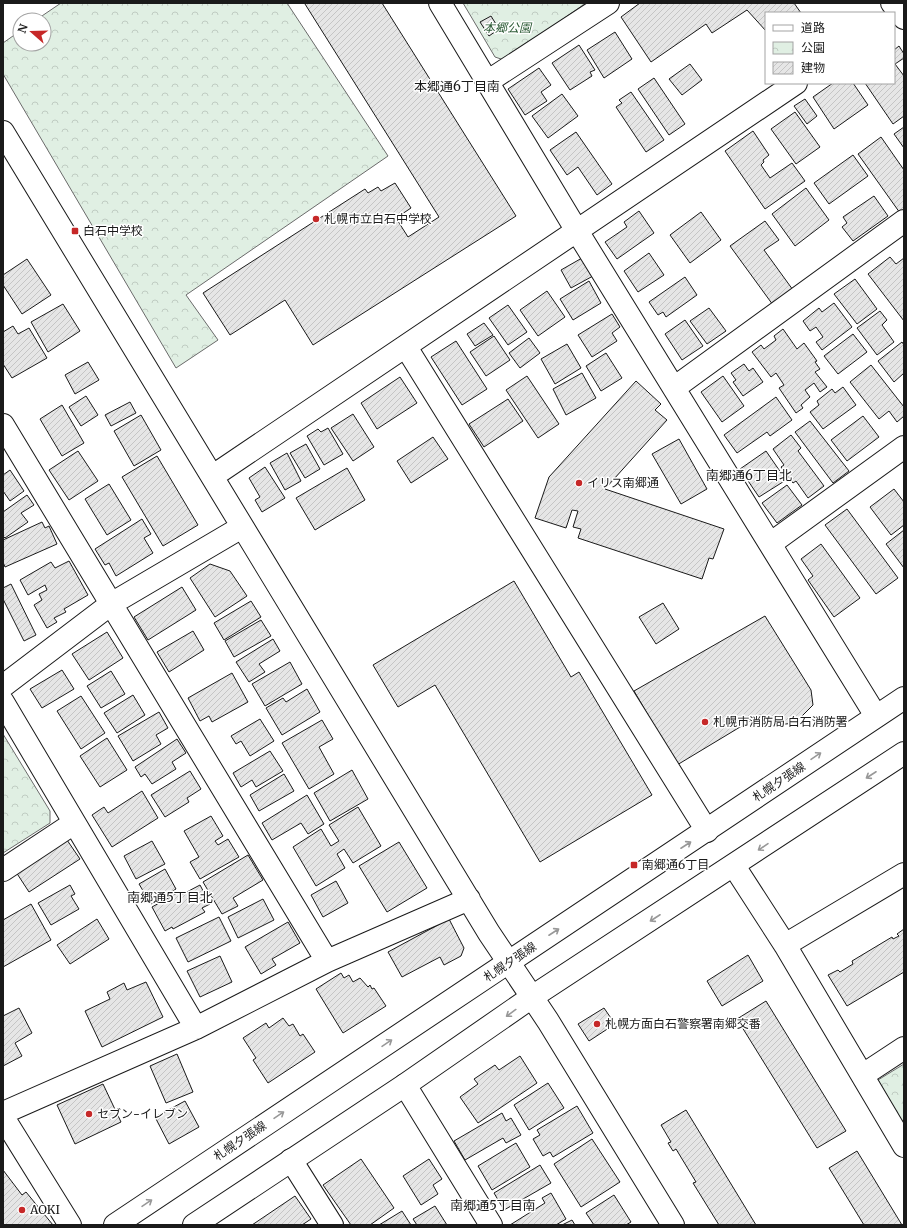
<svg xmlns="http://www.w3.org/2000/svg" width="907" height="1228" viewBox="0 0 907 1228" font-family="Merriweather,'Noto Sans JP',serif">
	<defs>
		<pattern id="park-crowns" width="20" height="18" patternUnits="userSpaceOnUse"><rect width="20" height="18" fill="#e0efe3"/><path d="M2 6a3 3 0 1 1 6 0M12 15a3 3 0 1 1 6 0" fill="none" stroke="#c0ccc2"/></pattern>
		<pattern id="building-hatch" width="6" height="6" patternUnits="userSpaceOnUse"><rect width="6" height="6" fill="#e6e6e6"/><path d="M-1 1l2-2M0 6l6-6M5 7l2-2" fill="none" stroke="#c5c5c5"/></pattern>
	</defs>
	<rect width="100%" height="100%" fill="#fff"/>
	<!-- park -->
	<path fill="url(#park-crowns)" stroke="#6a6a6a" d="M61 3H287L388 156 186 295 218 340 176 368 3 74V43L20 31V44H44V20H36Z
		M463 3H586L504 60 495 57Z
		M3 734 50 811V823L3 853Z
		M904 1064V1125L878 1080Z"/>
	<!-- building -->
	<path fill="url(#building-hatch)" stroke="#1a1a1a" d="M306 3H382L516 216 313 345 285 300 230 335 203 293 365 189 368 193 378 187 381 191 395 183 411 208 396 218 408 237 439 217 305 4Z
		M640 3H794L801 13H766V31L747 10 712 33 706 24 651 62 621 17Z
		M491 16 499 29 489 36 480 22Z
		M615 32 632 59 604 78 587 50Z
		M579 45 595 70 590 72 592 76 570 90 552 63Z
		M899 46 904 54V58L895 64 904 76V116L893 124 865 83H894V50Z
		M690 64 702 80 682 95 669 79Z
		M539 68 551 85 541 92 547 101 525 115 508 89Z
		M654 78 685 124 669 135 638 89Z
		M833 83H853L868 105 834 129 813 97Z
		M631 92 664 140 646 152 616 107 622 103 619 100Z
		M562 94 578 116 548 138 532 116Z
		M805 99 817 116 807 124 794 106Z
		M795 112 820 147 796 164 771 129Z
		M904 127V148L894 134Z
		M753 131 769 155 763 160 764 162 761 165 770 178 792 163 805 181 765 209 725 151Z
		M576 132 612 184 597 195 578 167 567 175 550 150Z
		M881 137 904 170V210L900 213 858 154Z
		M853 155 868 176 829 204 814 183Z
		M806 188 829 220 795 246 772 214Z
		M874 196 888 216 853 241 842 227 847 223 843 217Z
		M639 211 654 233 617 259 605 242 627 227 624 222Z
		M701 212 721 240 690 263 670 235Z
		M765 221 779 240 764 250 793 290 773 305 730 246Z
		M649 253 664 275 638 292 624 271Z
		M890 257 896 264 904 258V321L868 274Z
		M582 258 593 276 571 288 561 270Z
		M27 259 51 295 22 314 3 285V275Z
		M685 277 697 295 666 317 663 312 658 315 649 302Z
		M855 279 877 309 857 324 834 294Z
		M589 281 601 303 573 320 560 299Z
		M547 291 565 317 538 336 520 310Z
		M834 303 852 327 822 350 816 342 823 337 816 327 810 331 803 321 819 308 822 312Z
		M63 304 80 331 48 352 31 322Z
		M508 305 527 332 508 345 489 318Z
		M709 308 726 331 707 344 690 321Z
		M880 311 887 320 882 325 894 342 877 355 857 328Z
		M612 314 620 327 612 333 617 341 592 357 578 335Z
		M685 320 703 346 682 360 665 334Z
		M484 323 493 335 475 346 467 334Z
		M13 326 18 334 29 328 47 358 12 378 3 364V332Z
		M783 329 797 349 804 343 817 361 815 362 820 369 815 372 827 387 820 392 814 383 805 390 810 397 801 405 803 408 796 413 779 388 784 385 776 373 771 377 752 352 761 345 764 349 776 340 774 336Z
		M853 334 867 352 838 374 824 356Z
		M494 336 510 360 486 376 470 352Z
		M529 338 540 353 520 368 509 353Z
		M456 341 487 389 462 405 431 357Z
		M902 342 904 345V373L894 382 878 361Z
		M567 344 581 368 555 384 541 359Z
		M606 353 622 378 601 391 586 366Z
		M88 362 99 380 75 394 65 375Z
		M744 364 749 371 753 368 763 382 743 396 733 382 736 380 731 373Z
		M871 365 904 407V416L897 422 889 411 879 419 850 382Z
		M582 373 596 398 566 415 553 389Z
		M527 376 559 424 538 438 506 390Z
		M723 376 744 406 722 422 701 392Z
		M400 377 417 403 377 429 361 403Z
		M636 381 661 404 655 410 667 420 605 489 724 529 713 559 709 558 702 579 578 538 581 529 573 527 578 511 572 510 566 528 535 518 549 477Z
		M843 387 856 405 823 429 810 412 819 405 817 401 832 389 835 393Z
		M86 396 98 415 81 426 69 407Z
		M776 397 792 420 770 436 767 432 737 453 724 435Z
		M508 399 523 421 484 447 469 424Z
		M130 402 136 413 111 426 105 415Z
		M62 405 84 443 62 456 40 419Z
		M353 414 374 447 353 461 331 428Z
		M141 415 161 450 134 466 114 431Z
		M863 416 879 437 847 461 831 440Z
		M810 421 849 471 833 483 795 432Z
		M328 428 343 454 324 465 307 436 318 429 321 432Z
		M791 435 801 448 798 451 824 486 808 498 796 481 793 483 781 467 784 465 773 449Z
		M433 437 448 459 411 483 397 461Z
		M679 439 707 489 681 504 652 454Z
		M306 444 320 469 305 478 290 453Z
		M78 451 98 481 69 500 49 470Z
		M766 451 786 480 759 497 740 469Z
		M287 453 301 481 285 490 270 463Z
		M157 456 198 525 163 546 122 477Z
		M265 467 285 498 262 512 255 500 260 497 249 478Z
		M347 468 365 500 315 530 296 498Z
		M10 470 24 491 10 501 3 491V475Z
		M109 484 131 520 107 535 85 499Z
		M787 485 802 505 777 523 762 503Z
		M894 489 904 502V525L891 535 870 507Z
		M27 495 34 505 21 513 28 522 5 538 3 536V512Z
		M847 509 898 578 876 594 825 525Z
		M142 519 151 534 144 538 153 553 116 576 109 563 105 565 95 549Z
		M42 522 45 528 49 526 57 544 5 567 3 562V540Z
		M904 530V568L886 544Z
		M821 544 860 598 834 617 808 580 813 576 801 559Z
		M69 561 88 595 64 609 66 612 54 618 57 622 47 628 34 605 42 600 39 594 47 590 45 585 28 595 20 580 51 562 55 568Z
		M210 564 230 571 247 596 215 617 190 578Z
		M514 581 571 677 579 672 652 795 540 862 435 685 398 707 373 665Z
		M11 584 36 635 24 641 3 599V588Z
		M182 587 196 610 148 640 134 617Z
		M251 601 261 617 224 640 214 623Z
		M663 603 679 629 656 644 639 617Z
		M765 616 811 690 813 705 795 723 776 725 760 715 677 765 634 691Z
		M261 620 271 636 234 657 225 641Z
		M193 631 204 650 169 672 157 652Z
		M107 632 123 658 89 680 72 654Z
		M273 639 280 651 259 664 265 672 249 682 236 662Z
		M290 662 302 684 265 706 252 684Z
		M62 670 74 689 42 708 30 689Z
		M111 671 125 694 101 708 87 686Z
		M232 673 248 702 212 722 209 716 200 721 188 698Z
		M307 689 320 712 282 735 266 708 283 698 286 702Z
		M133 695 145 715 117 733 104 713Z
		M81 696 105 733 81 749 57 711Z
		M159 712 168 728 156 735 161 744 133 761 118 736Z
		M260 719 274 741 250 756 241 741 236 744 231 736Z
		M322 720 333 739 319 747 334 774 309 789 282 743Z
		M107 738 127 770 100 787 80 756Z
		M177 739 186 753 172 762 176 769 152 784 145 774 141 777 135 767Z
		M270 751 283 771 256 787 252 780 241 787 233 773Z
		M352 770 368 799 330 821 314 793Z
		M190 771 201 789 187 798 189 802 165 817 151 795Z
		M284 774 294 791 259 811 250 795Z
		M142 791 158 818 112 847 92 815 104 807 108 813Z
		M307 795 324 824 308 834 301 823 272 840 262 823Z
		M358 807 381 846 353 863 344 849 337 854 345 868 316 886 293 847 321 829 331 846 339 841 329 825Z
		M211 816 223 836 215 841 218 845 228 839 239 857 200 879 190 862 199 857 184 831Z
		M67 840 80 859 29 892 16 872Z
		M152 841 165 864 136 879 124 856Z
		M399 842 427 888 387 912 359 866Z
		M248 855 263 880 233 898 238 906 222 914 203 882Z
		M165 869 176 889 151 904 139 884Z
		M336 881 348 903 323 917 311 895Z
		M70 885 75 894 71 896 79 909 51 925 38 903Z
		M200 885 210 904 202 908 205 912 173 929 172 927 165 931 152 907 179 892 181 895Z
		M263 899 274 920 238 938 228 917Z
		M31 904 51 940 3 967V920Z
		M219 917 231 941 188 962 176 938Z
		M97 919 109 939 70 964 57 945Z
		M449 919 464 948 461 956 444 965 440 957 402 977 388 952Z
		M288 922 300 943 272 959 276 965 261 974 245 947Z
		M904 929V972L847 1006 828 975 838 970 840 972 853 964 852 961 892 937 893 939 899 936 897 934Z
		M748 955 763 981 722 1006 707 981Z
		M220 956 232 982 200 997 187 971Z
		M341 973 344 978 349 975 353 982 360 978 368 987 370 985 372 989 374 988 386 1006 343 1033 316 989Z
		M146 982 163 1017 102 1047 85 1011 110 999 107 992 124 983 127 990Z
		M766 1001 846 1131 817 1148 737 1019Z
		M19 1008 32 1033 15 1043 22 1056 3 1066V1016Z
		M604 1008 615 1024 589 1041 578 1024Z
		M283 1018 289 1026 293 1024 300 1036 303 1034 315 1052 268 1083 253 1060 256 1058 243 1038 266 1023 269 1028Z
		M177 1054 193 1092 166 1103 150 1066Z
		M520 1056 537 1083 478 1123 460 1097 478 1084 474 1079 495 1065 499 1070Z
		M548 1083 564 1108 529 1130 514 1105Z
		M103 1084 121 1122 75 1144 57 1105Z
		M185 1101 199 1127 169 1144 155 1117Z
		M577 1106 593 1133 553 1157 550 1152 543 1156 533 1139 540 1135 537 1130Z
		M686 1110 756 1225H719L693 1183 696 1182 676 1149 673 1151 668 1143 671 1142 661 1125Z
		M502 1113 506 1121 511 1118 521 1135 506 1143 503 1138 465 1160 454 1141Z
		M592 1139 620 1182 581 1207 554 1164Z
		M516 1143 530 1167 492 1190 478 1166Z
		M857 1151 902 1225H864L829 1168Z
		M361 1159 394 1208 370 1225H351L323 1185Z
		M429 1159 442 1179 433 1185 438 1194 421 1205 403 1176Z
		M540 1165 551 1183 504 1210 494 1193Z
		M3 1170 22 1195 26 1192 53 1225H3Z
		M551 1193 566 1219 556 1225H510L545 1203 542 1198Z
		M614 1195 631 1222 626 1225H594L586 1213Z
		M295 1196 311 1219 302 1225H252Z
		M435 1206 447 1225H417L413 1219Z
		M402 1211 411 1225H379Z
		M572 1220 575 1225H562Z"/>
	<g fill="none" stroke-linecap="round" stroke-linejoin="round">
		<defs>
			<path id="minor" d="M440 3 577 231 876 716
				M892 3 904 18
				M487 82 608 3
				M3 132 489 933 548 1021 673 1225
				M406 347 707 831
				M674 388 904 221
				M3 425 327 961
				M213 476 796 83
				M770 544 904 447
				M3 686 111 604 242 527
				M3 702 196 1028
				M734 866 785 945 904 1146
				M3 870 74 823
				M785 945 904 874
				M863 1075 904 1048
				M405 1085 491 1225
				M3 1113 196 1028 327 961 469 899
				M3 1117 70 1225
				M291 1160 332 1225"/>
			<path id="major" d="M115 1225 904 698
				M194 1225 405 1085 532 997 904 753"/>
		</defs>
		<!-- minor casing -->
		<use href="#minor" stroke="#1a1a1a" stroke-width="24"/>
		<!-- major casing -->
		<use href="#major" stroke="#1a1a1a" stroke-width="24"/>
		<!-- minor -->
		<use href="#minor" stroke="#fff" stroke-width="22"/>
		<!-- major -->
		<use href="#major" stroke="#fff" stroke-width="22"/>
	</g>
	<!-- one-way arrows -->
	<defs><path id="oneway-shaft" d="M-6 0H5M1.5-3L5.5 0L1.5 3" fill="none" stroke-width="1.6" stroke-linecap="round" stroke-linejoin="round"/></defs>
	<g stroke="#989898">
		<use href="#oneway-shaft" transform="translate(816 756) rotate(-34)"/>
		<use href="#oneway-shaft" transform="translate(871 775) rotate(147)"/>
		<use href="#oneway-shaft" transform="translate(686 845) rotate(-33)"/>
		<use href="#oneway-shaft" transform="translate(763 847) rotate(146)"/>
		<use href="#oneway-shaft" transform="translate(655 918) rotate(147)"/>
		<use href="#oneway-shaft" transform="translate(554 932) rotate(-33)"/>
		<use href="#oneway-shaft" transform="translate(511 1013) rotate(144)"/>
		<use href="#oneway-shaft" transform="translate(387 1043) rotate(-34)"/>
		<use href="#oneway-shaft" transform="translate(279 1115) rotate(-34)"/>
		<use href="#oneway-shaft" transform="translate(147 1203) rotate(-34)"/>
	</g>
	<!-- markers -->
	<g fill="#c62828" stroke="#fff" stroke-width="1.5">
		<circle cx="316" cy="219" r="4"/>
		<rect x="71" y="227" width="8" height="8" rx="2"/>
		<circle cx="579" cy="483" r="4"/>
		<circle cx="705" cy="722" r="4"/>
		<rect x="630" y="861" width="8" height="8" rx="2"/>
		<circle cx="597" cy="1024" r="4"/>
		<circle cx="89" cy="1114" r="4"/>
		<circle cx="22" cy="1210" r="4"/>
	</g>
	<g text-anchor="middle" stroke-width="3" stroke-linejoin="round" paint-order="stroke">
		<!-- park labels -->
		<g font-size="12" font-style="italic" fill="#2b5a34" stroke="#fff">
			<text x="507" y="32">本郷公園</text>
		</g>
		<!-- poi labels -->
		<g font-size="12" fill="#1a1a1a" stroke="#fff" text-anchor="start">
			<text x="324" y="223">札幌市立白石中学校</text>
			<text x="83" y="235">白石中学校</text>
			<text x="587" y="487">イリス南郷通</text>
			<text x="713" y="726">札幌市消防局 白石消防署</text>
			<text x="642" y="869">南郷通6丁目</text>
			<text x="605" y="1028">札幌方面白石警察署南郷交番</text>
			<text x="97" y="1118">セブン-イレブン</text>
			<text x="30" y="1214">AOKI</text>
		</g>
		<!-- street labels -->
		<g font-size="12" fill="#1a1a1a" stroke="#fff">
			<text transform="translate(779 782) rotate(-34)" y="4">札幌夕張線</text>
			<text transform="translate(510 962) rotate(-34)" y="4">札幌夕張線</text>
			<text transform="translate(240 1141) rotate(-34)" y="4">札幌夕張線</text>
		</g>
		<!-- neighbourhood labels -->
		<g font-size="13" fill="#1a1a1a" stroke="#fff">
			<text x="457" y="91">本郷通6丁目南</text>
			<text x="749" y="480">南郷通6丁目北</text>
			<text x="170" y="902">南郷通5丁目北</text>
			<text x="493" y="1210">南郷通5丁目南</text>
		</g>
	</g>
	<!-- border -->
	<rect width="907" height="1228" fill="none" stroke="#1a1a1a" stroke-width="8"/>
	<!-- legend -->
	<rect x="765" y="12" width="130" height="72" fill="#ffffff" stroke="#a3a3a3"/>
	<rect x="773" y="25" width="20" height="6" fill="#ffffff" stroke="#a3a3a3"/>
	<text x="801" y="32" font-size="12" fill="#1a1a1a">道路</text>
	<rect x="773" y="42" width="20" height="12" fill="url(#park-crowns)" stroke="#a3a3a3"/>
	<text x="801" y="52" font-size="12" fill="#1a1a1a">公園</text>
	<rect x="773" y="62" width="20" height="12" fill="url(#building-hatch)" stroke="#a3a3a3"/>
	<text x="801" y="72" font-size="12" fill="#1a1a1a">建物</text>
	<!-- north arrow -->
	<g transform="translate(32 32) rotate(290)"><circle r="19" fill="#ffffff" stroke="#a3a3a3"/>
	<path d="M0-3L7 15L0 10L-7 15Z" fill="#c62828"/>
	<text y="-6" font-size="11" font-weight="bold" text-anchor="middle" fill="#1a1a1a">N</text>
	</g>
</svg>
